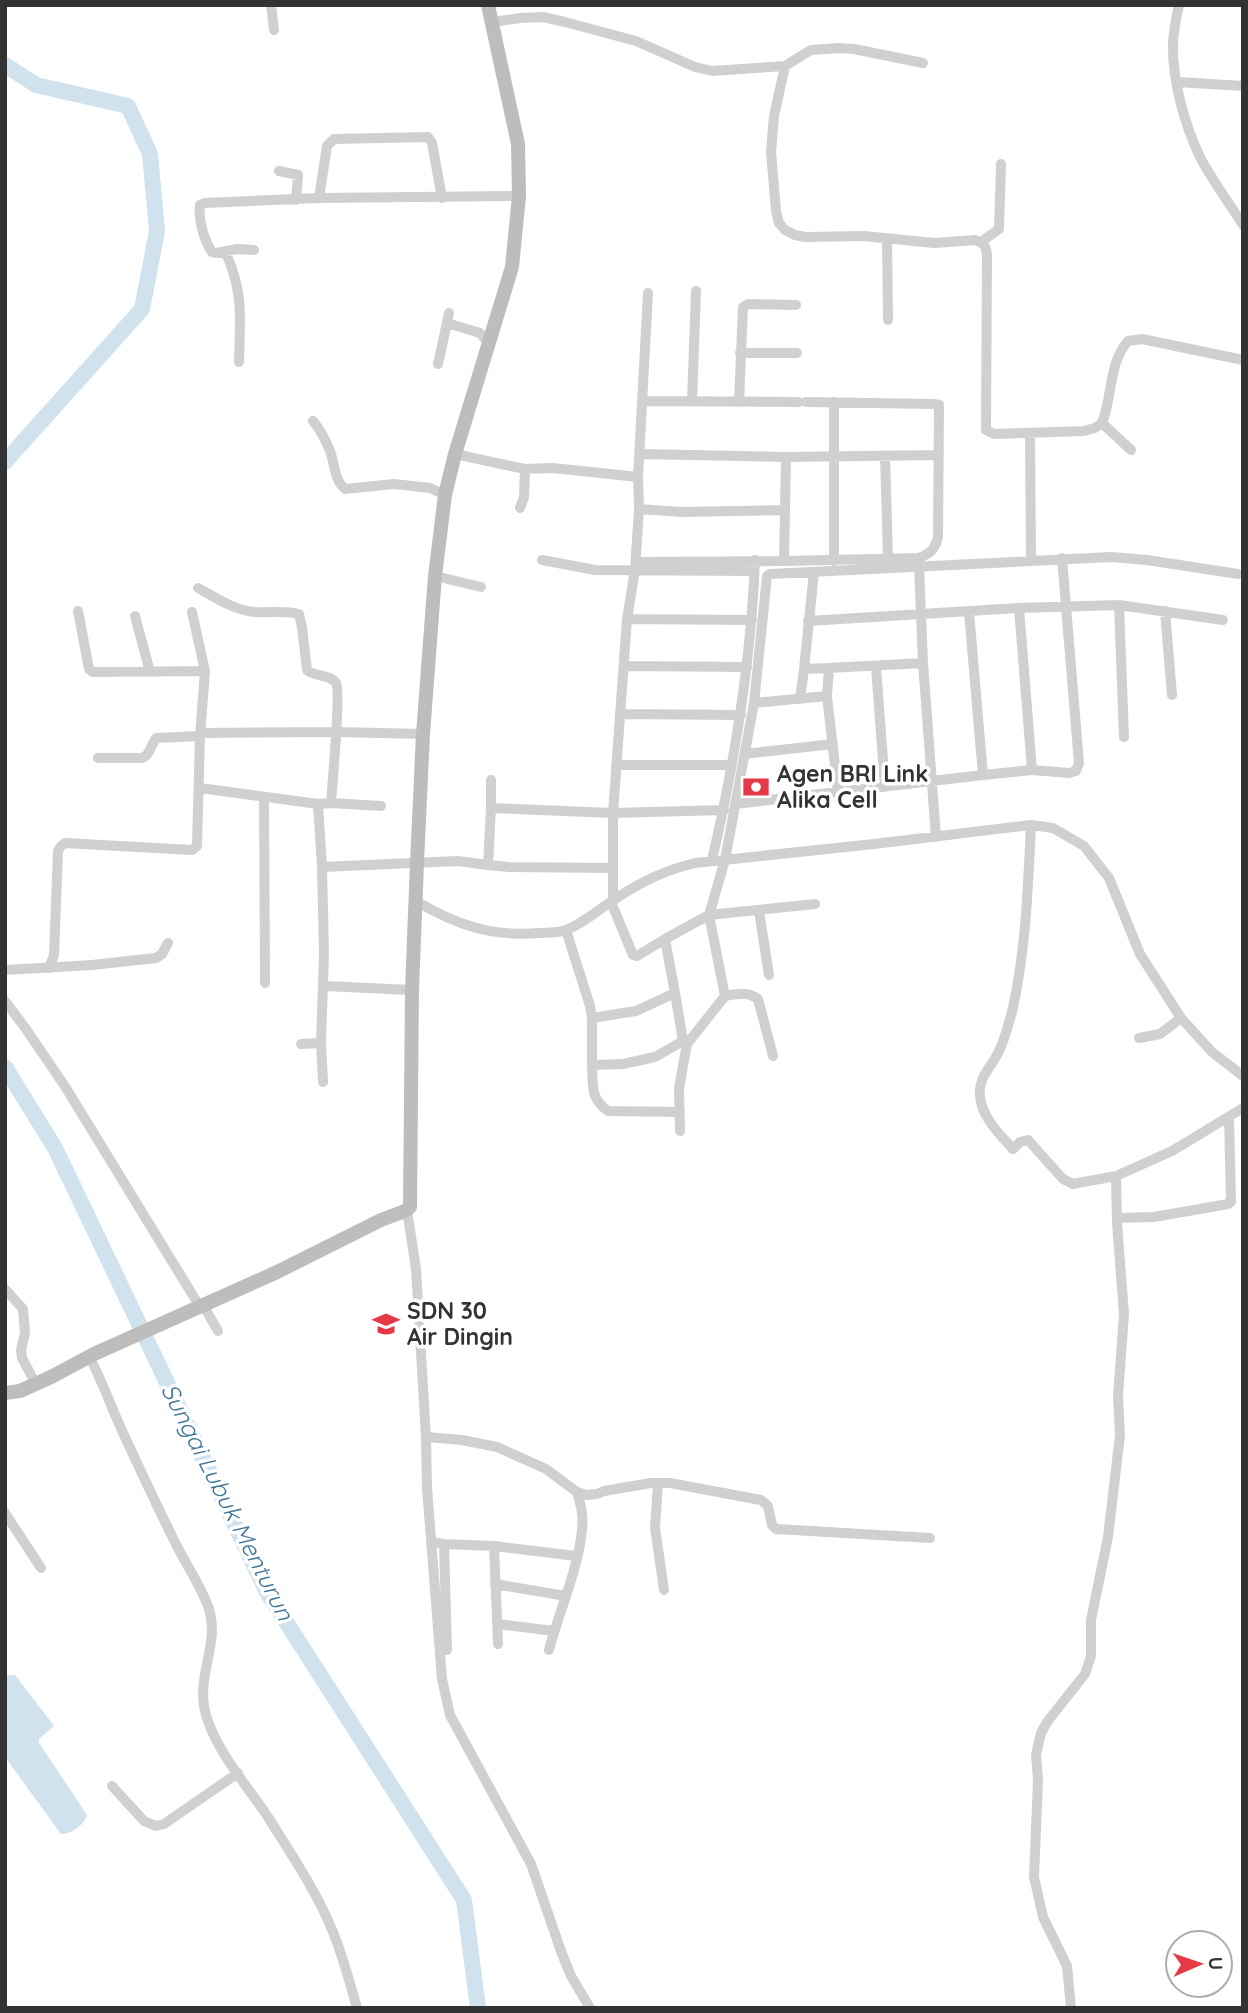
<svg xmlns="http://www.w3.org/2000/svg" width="1248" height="2013" viewBox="0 0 1248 2013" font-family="Quicksand,sans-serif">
	<rect width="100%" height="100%" fill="#fff"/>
	<!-- water -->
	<path fill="#cfe2ee" d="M9 1675H15L54 1726 39 1739V1743L87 1815C85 1824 70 1835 61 1834L5 1757V1677Z"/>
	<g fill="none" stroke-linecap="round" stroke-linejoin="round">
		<!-- river -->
		<path stroke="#cfe2ee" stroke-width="16" d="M5 65 36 85 128 106 150 154 157 231 142 309 5 462
			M5 1067 55 1148 267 1592 464 1900 478 2008"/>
		<!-- street -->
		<path stroke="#d0d0d0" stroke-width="10" d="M271 5 274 30
			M1179 5C1176 18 1174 30 1173 42 1172 80 1184 123 1200 157 1212 180 1229 203 1243 225
			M492 22 521 18 543 17 565 22 636 41 695 67 712 71 785 66 811 50 839 48 854 49 923 63
			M785 66 774 116 771 152 776 211 779 223 785 230 795 235 805 237 864 236 934 243 975 240C984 243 986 246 987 255L986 430 994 434 1084 431 1095 428 1102 423 1131 450
			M1177 82 1243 86
			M279 171 298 175 296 200
			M442 198 432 143 428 137 334 139 327 146 319 198 519 196
			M887 239 888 320
			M981 242 999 229 1001 164
			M254 250 237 249 217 253 212 252C204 240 198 220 200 205L205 203 319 198
			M225 251C244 292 240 318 239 362
			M447 323 480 333 488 343
			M740 353H797
			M438 364 449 313
			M642 401 799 402
			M692 401 696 291
			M739 402 743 307 748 304 796 305
			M313 421C320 429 326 441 330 451 335 464 334 480 345 489L394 484 430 488 445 495
			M1102 423C1113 396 1108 364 1128 341L1142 339 1243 360
			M1030 433 1031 560
			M455 454 525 469 553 468 638 477 639 509 635 570 627 619 613 813V900
			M640 454 786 457 939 455
			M885 456 888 559
			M638 477 648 293
			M520 508 524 497 525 469
			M639 509 681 512 784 510
			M542 560 595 570 754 571
			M784 561 919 558C931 553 935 549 938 537L939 405 934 404 806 402
			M834 561V402
			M636 562 784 561 786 457
			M919 566 923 663 936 837
			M814 572 804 669 829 668 827 696 838 792
			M435 576 481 587
			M198 588C216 598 234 610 254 612 269 613 285 610 299 614L302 627 307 670C314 677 330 674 336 683 341 692 332 787 331 803L318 804 322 867 458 861 488 865
			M1119 605 1124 737
			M1019 608 1032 770
			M78 611 89 669 93 672 205 671
			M1165 611 1172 695
			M192 612 205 671 200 736
			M969 612 983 775
			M135 616 150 672
			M627 619 752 620
			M808 621 1019 608 1119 605 1223 620
			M624 666 747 667
			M876 667 885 787
			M829 668 923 663
			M800 699 804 669
			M754 703 827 696
			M621 714 741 715
			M201 733 336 732 423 734
			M745 754 833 744
			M616 765H732
			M491 780V808
			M200 788 318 804
			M264 797 265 983
			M331 803 381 806
			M735 804 983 775 1032 770 1069 773 1076 771 1079 763 1062 558
			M1031 825C1028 887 1026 950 1012 1012 1008 1025 1005 1040 998 1053 991 1068 978 1077 980 1096 981 1116 1000 1135 1013 1149L1020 1142 1028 1140 1063 1179 1073 1184 1078 1183 1116 1176 1172 1151 1243 1108
			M712 860C735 761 751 662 755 560
			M322 867 324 953 321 1043 323 1082
			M613 868 509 867 488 865 491 808 613 813 724 810
			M416 901C456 925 492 937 539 933 548 933 558 933 566 930 582 924 597 911 612 901 639 883 662 871 695 863L874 844 1031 825 1053 828 1084 846 1109 878 1140 954 1181 1018 1212 1052 1243 1076
			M611 902 633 955 637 956 665 939
			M759 911 769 975
			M566 930 590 1006 592 1018 636 1011 675 993 665 939 709 915 815 904
			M49 968 54 955 58 851 61 846 65 843 192 850 197 846 200 736 156 738 147 755 142 758H98
			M5 970 92 965 156 958 162 954 168 943
			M324 986 412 990
			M675 993 683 1041 686 1043
			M725 996C736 994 748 991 758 999L773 1056
			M5 1001 26 1029 66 1088 200 1307
			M592 1018V1065L623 1064 655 1057 683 1041
			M1139 1038 1160 1034 1181 1018
			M301 1044 321 1043
			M592 1065C593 1085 590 1099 608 1111L680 1112
			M680 1131 679 1088 687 1044 725 996 709 915 725 860 754 703 767 576 770 574 1111 557 1147 560 1238 574
			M407 1210 416 1269 426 1437 427 1488 442 1679 450 1715 531 1864 562 1954 571 1976 590 2008
			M1117 1218 1154 1217 1228 1204 1231 1202 1229 1117
			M5 1289 23 1309 25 1333 21 1350 22 1358 36 1384
			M203 1305 218 1331
			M89 1356C101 1379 109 1401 119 1424 136 1461 153 1498 171 1534 182 1559 201 1585 209 1609 221 1648 191 1680 209 1724 222 1758 248 1787 268 1817 291 1854 317 1892 333 1932 343 1957 350 1983 357 2008
			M426 1437 462 1440 497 1447 546 1469 577 1492 587 1495 597 1494 604 1491 651 1483H670L761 1500 768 1506 772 1525 776 1529 930 1538
			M658 1483 655 1528 664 1590
			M5 1513 41 1568
			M431 1542 444 1544 494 1546 576 1556
			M444 1544 447 1650
			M494 1546 498 1644
			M495 1584 566 1596
			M498 1624 554 1631
			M549 1650C559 1612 579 1567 582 1529 584 1516 581 1504 577 1492
			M112 1786 144 1821 156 1826 164 1824 238 1773
			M1071 2008 1067 1966 1043 1917 1034 1877 1038 1780 1036 1755 1041 1733 1047 1722 1085 1674 1091 1656V1620L1108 1537 1120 1435 1118 1396 1124 1314 1117 1223 1116 1176"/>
		<!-- secondary -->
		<path stroke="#bdbdbd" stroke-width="14" d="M5 1393 20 1391 51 1377 94 1354 275 1273 381 1220 405 1211 410 1207 412 990 417 863 423 734 435 576 445 495 455 454 512 267 519 196 518 144 488 5"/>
	</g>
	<!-- icons -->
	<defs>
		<symbol id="bank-bare" viewBox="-9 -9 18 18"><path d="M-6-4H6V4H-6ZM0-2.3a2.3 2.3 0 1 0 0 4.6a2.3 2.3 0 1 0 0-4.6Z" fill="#e63946" stroke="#fff" stroke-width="2.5" paint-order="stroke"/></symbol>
		<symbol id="school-bare" viewBox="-9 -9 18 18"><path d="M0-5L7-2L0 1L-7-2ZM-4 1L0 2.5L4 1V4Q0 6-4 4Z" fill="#e63946" stroke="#fff" stroke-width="2.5" paint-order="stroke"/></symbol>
	</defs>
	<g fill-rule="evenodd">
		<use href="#bank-bare" x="737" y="768" width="38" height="38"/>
		<use href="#school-bare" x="367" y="1305" width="38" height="38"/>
	</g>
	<g text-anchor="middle" stroke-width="7" stroke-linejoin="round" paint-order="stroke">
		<!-- poi labels -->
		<g font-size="23" font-weight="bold" fill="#333" stroke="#fff" text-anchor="start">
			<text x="777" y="782">Agen BRI Link<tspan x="777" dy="26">Alika Cell</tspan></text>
			<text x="407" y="1319">SDN 30<tspan x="407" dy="26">Air Dingin</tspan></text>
		</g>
		<!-- water labels -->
		<g font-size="24" font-style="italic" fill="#3f7597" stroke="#fff">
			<text transform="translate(227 1502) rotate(63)" y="8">Sungai Lubuk Menturun</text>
		</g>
	</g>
	<!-- border -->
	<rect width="1248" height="2013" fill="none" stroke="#333333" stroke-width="14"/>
	<!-- north arrow -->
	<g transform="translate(1199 1964) rotate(88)"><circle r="33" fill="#ffffff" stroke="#adadad" stroke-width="2"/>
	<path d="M0-5L12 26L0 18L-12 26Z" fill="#e63946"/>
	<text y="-10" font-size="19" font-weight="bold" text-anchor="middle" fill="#333333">U</text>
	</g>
</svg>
